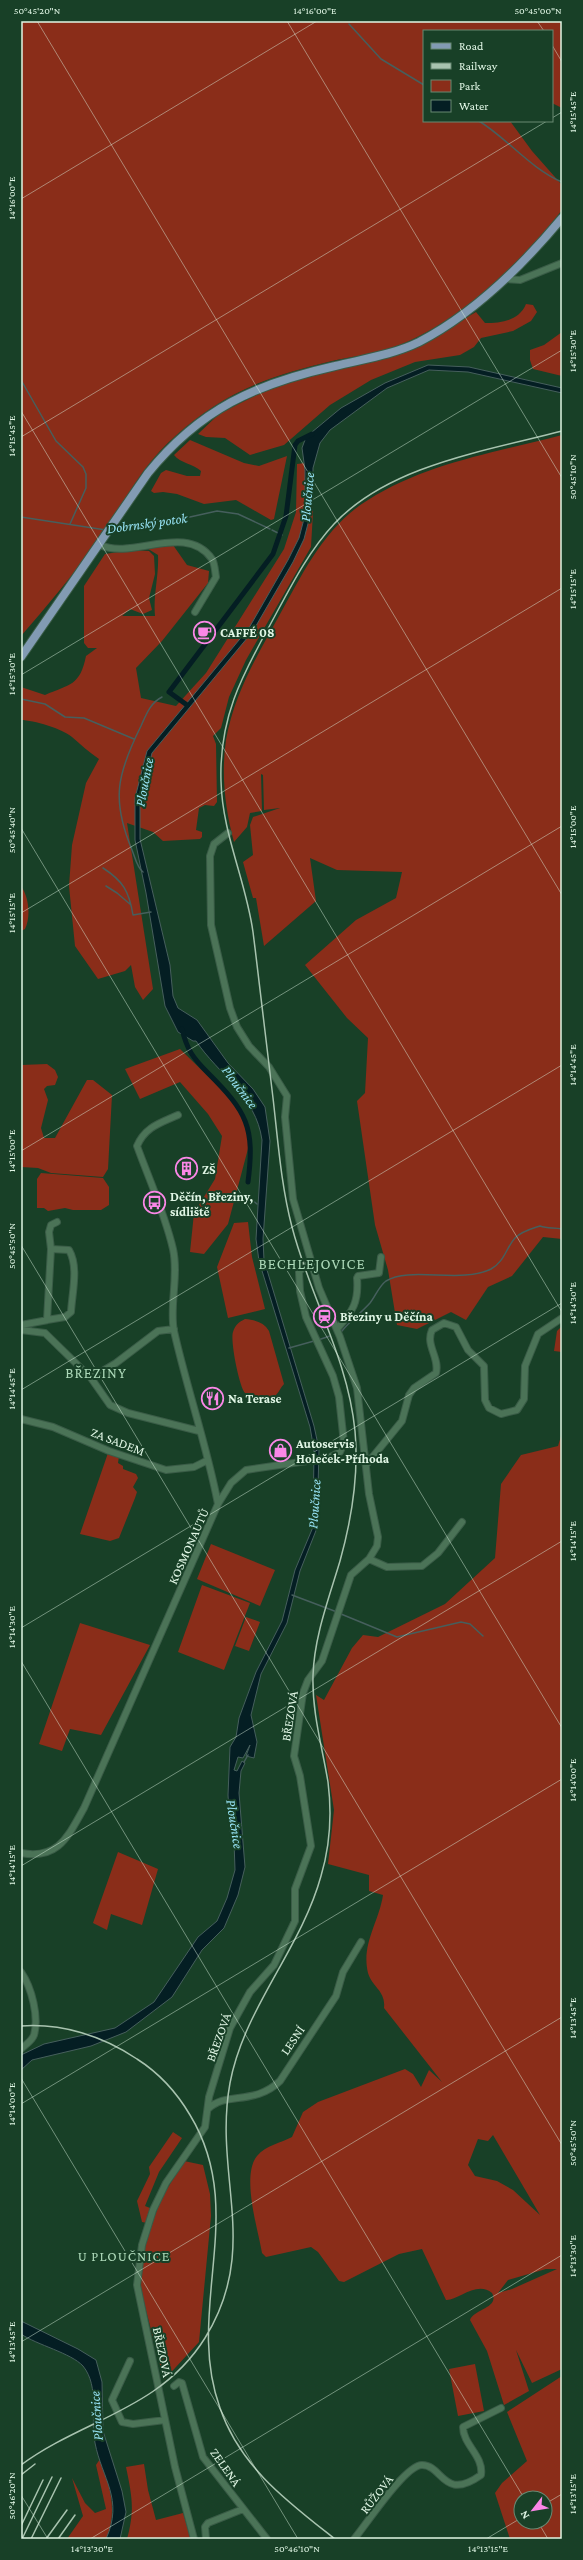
<svg xmlns="http://www.w3.org/2000/svg" width="583" height="2560" viewBox="0 0 583 2560" font-family="'Crimson Pro',serif">
	<rect width="100%" height="100%" fill="#184027"/>
	<!-- green -->
	<path fill="#8a2d19" fill-rule="evenodd" d="M21 21H562V108L552 103V31H424V121H510L532 151 562 185V210C520 265 452 330 385 350 368 355 350 357 332 361 290 371 249 383 213 407 187 424 163 445 145 469 127 493 113 521 96 544 72 576 47 606 21 636Z
		M526 304 533 305 537 312 531 321 513 331 481 338 474 347 460 355 415 362 371 380 330 405 284 445 250 455 225 438 206 437 198 434 219 414 272 387 419 345 476 312 485 323C501 323 519 321 526 304Z
		M562 332V376L533 369 530 360V350L544 345Z
		M562 435V1239L543 1237 512 1276 488 1287 466 1320 451 1312 417 1329 397 1325 388 1270 375 1225 357 1101 365 1093 368 1038 347 1018 305 965 356 920 396 898 402 872 337 870 310 858 316 901 264 946 256 898H253L243 862 253 855 250 825 253 817 280 808 264 810 263 775 261 774 262 811 250 813 247 827 234 842C225 809 221 774 226 740 234 694 257 656 279 616 303 573 325 526 368 500 426 463 497 452 562 435Z
		M190 440 244 463 259 466 287 456 274 519 271 520 236 500 204 504 177 494 163 492 154 493 151 491 161 473 166 470 187 476H200L201 471C194 464 180 463 174 455Z
		M305 463 313 512 311 547 246 660 229 697 221 728 213 736 216 744 217 802 214 806 205 805 199 808 196 830 202 832V837L200 839 163 841 153 832 127 823 153 989 143 1000 135 987 131 965 125 971 98 979 75 946 69 886 72 845 86 783 99 759C89 752 81 745 72 737 63 729 33 720 21 720V687L45 695C70 684 80 686 86 656L97 648H88L84 643V586L105 554 132 550 149 551 154 556 155 574 149 598 152 610 143 614 130 609 122 616H155C153 595 159 576 158 555L145 547 173 545 187 565 209 571 208 583 162 641 136 668 141 698 176 706 206 673 284 549 296 512 297 464Z
		M21 886C29 897 31 917 25 929L21 931Z
		M180 1049 224 1092 237 1108 244 1120 249 1145 228 1224 204 1254 190 1252 194 1213 215 1179 222 1136 208 1114 180 1082 140 1099 125 1069Z
		M47 1064 55 1070 58 1077 55 1085 47 1086 44 1089 48 1100 41 1128 44 1138H55L87 1080H93L112 1095 108 1169 103 1177 51 1173 38 1168 21 1167V1065Z
		M41 1173 103 1178 109 1187V1205L101 1210H73L65 1208 48 1211 44 1208H37V1179Z
		M248 1222 252 1257 265 1309 228 1318 217 1267 234 1223Z
		M245 1319C255 1320 264 1322 269 1331L284 1384C281 1387 279 1392 276 1395 269 1401 251 1402 245 1393 239 1386 230 1340 233 1332 235 1325 239 1322 245 1319Z
		M562 1326V1352L554 1351 557 1331Z
		M562 1433V2369L532 2383 516 2350 529 2391 504 2405 487 2351 470 2320C474 2309 500 2308 492 2293 477 2280 457 2301 446 2300L422 2249 399 2254 344 2282 339 2281 318 2252 311 2247 266 2257 262 2253C258 2229 241 2176 257 2156 266 2145 281 2143 292 2137L303 2112 318 2102 405 2069 413 2074 421 2087 429 2070 442 2082 384 2008C386 1991 372 1987 368 1973 361 1944 379 1922 383 1895L369 1891V1875L328 1864 334 1810 316 1695 324 1700 352 1648 363 1635 378 1637 445 1604 495 1558 501 1484 521 1455 558 1446ZM493 2135 540 2215 513 2190 497 2181 475 2176 468 2165 478 2139 488 2141ZM546 2269H557L512 2289 498 2293 508 2280Z
		M108 1453 119 1456 118 1463 123 1466V1469L136 1474 138 1478 133 1487 137 1492 135 1498 119 1538 110 1541 80 1534Z
		M211 1544 275 1570 260 1606 197 1579Z
		M202 1585 250 1603 224 1670 178 1652Z
		M246 1617 260 1622 249 1651 235 1646Z
		M80 1623 150 1645 101 1735 70 1729 62 1751 39 1744Z
		M118 1852 158 1869 142 1925 111 1914 107 1930 93 1923Z
		M173 2132 182 2138 159 2172 145 2206 150 2208 147 2223 142 2222 137 2201 150 2174 149 2167Z
		M184 2161 203 2165 210 2194 211 2216 199 2342 164 2380 139 2283 143 2248 161 2199Z
		M475 2364 484 2411 458 2416 449 2369Z
		M562 2376V2539H510L495 2493 502 2483 527 2461 507 2412ZM521 2498H545V2522H521Z
		M100 2459C110 2485 118 2512 106 2539H67L83 2516 72 2478 85 2503 95 2513 106 2509 96 2465Z
		M144 2464 148 2490 156 2520 183 2513 191 2539H127C135 2510 132 2496 126 2467Z"/>
	<!-- water -->
	<path fill="#041e23" stroke="#465f5d" d="M428 365 469 367 562 388V393L468 372 429 370 387 388 330 430 320 443 313 468V497L310 516 304 539 293 562 253 631 152 753 140 799V839L170 965 173 996 178 1008 197 1020 228 1063 253 1089 265 1107 270 1141 263 1239 264 1260 314 1426 319 1449 317 1528 300 1571 287 1623 261 1674 251 1715 257 1742 254 1758 246 1756 250 1745 243 1758 238 1757 234 1770 237 1771 242 1761 245 1763 241 1771 239 1793 245 1867 238 1895 224 1928 202 1950 172 1997 126 2032 91 2046 32 2060 21 2070V2055L44 2044 115 2028 154 2002 198 1937 217 1921 227 1898 235 1870 234 1841 230 1831 228 1795 230 1747 236 1737 239 1718 256 1672 282 1621 295 1570 313 1527 314 1450 310 1427 259 1261 256 1239 262 1140C256 1096 218 1074 196 1041H193L178 1032 165 1006 146 893 135 840V798L147 751 249 628 288 560 299 538 305 515V470L302 448 306 437 341 408 385 383Z
		M21 2321 78 2349 96 2360 102 2382 103 2431 122 2491 126 2512 120 2539H106C124 2499 102 2479 95 2443 90 2419 100 2387 83 2366 71 2353 37 2345 21 2334Z"/>
	<g fill="none" stroke-linecap="round" stroke-linejoin="round">
		<!-- stream -->
		<path stroke="#465f5d" stroke-width="1.5" d="M349 24 381 59 424 85
			M479 121C508 139 531 169 562 182
			M21 380 56 441 83 467 86 474V488L70 524
			M21 517 106 530
			M272 530 282 535
			M112 531 131 528 151 520 181 519 217 511 238 514 270 529
			M21 699 45 704 65 717 84 718 134 739
			M103 868C123 881 129 891 133 915L151 912
			M143 872C137 868 135 857 132 850 111 800 117 774 141 726 146 715 150 703 162 697
			M106 886 117 893 131 905
			M245 1194 257 1204
			M342 1331C350 1321 361 1313 370 1303 375 1297 379 1286 386 1281 409 1266 462 1284 491 1269 505 1261 506 1248 515 1238 522 1231 531 1229 540 1226 548 1229 554 1227 562 1229
			M318 1340 330 1336
			M289 1348 314 1341
			M292 1595 337 1612
			M341 1614 397 1637 461 1622 470 1624 483 1636
			M244 1762 248 1755"/>
		<!-- canal -->
		<path stroke="#041e23" stroke-width="5" d="M187 705 169 692 273 554 286 516 295 445 298 441 312 434
			M182 1029C187 1050 193 1058 208 1073 247 1112 255 1127 248 1182"/>
		<defs>
			<path id="minor" d="M505 279 520 280 562 263
				M100 545C133 560 186 522 212 559 215 564 215 572 216 577L195 612
				M178 1115C160 1123 145 1127 137 1146 149 1179 165 1214 173 1249 179 1276 169 1307 174 1331 187 1389 207 1446 218 1504
				M51 1249 69 1250C79 1267 72 1293 71 1312L65 1317 47 1320Z
				M51 1249 49 1232 51 1225 57 1222
				M21 1325 48 1320
				M337 1329C353 1311 359 1302 357 1278L358 1276 379 1273 381 1257
				M21 1330 45 1333 91 1378 110 1405 128 1413 199 1431
				M91 1378 116 1363 158 1331 174 1329
				M21 1419 53 1427 109 1451 166 1470 194 1467 208 1460
				M366 1465 402 1421 409 1395 414 1388 436 1373C440 1358 425 1345 432 1330L444 1323 456 1327 468 1350 484 1366 485 1400 489 1408 501 1414 517 1410 524 1399 525 1366 538 1334 562 1318
				M369 1559 387 1567 422 1566 438 1553 462 1522
				M21 1853C59 1860 68 1836 84 1808L218 1504 231 1483 246 1470 328 1458 340 1452 344 1443 339 1397 333 1376 306 1317 300 1291 299 1272 304 1266 311 1263
				M21 1972C32 1988 39 2017 34 2035 32 2041 25 2045 21 2049
				M208 2109C226 2091 254 2106 280 2081L336 1996 343 1972 361 1942
				M130 2361 112 2400 122 2422 133 2424 165 2420
				M174 2386 179 2382 182 2383 203 2457 267 2539
				M194 2539 175 2467 137 2285 142 2245 153 2210 166 2183 205 2127 209 2097 230 2028 250 1992 274 1965 295 1921V1889L311 1846 300 1776 294 1756 303 1693 308 1680 322 1661 351 1575 369 1559 377 1546 378 1537 369 1494 357 1388 340 1337 319 1288 293 1199 285 1117 287 1096 269 1067 249 1046 237 1027 230 1008 211 925 210 856 214 844 228 833
				M206 2539 205 2527 208 2523 243 2509
				M354 2539C366 2525 405 2465 422 2465 443 2465 443 2502 481 2475 484 2456 463 2445 463 2427L501 2408"/>
			<path id="major" d="M21 657 148 473C200 409 255 384 335 366 363 359 392 355 419 342 475 313 522 266 562 218"/>
		</defs>
		<!-- minor casing -->
		<use href="#minor" stroke="#3a5c47" stroke-width="8"/>
		<!-- major casing -->
		<use href="#major" stroke="#3a5c47" stroke-width="10"/>
		<!-- minor -->
		<use href="#minor" stroke="#4b7357" stroke-width="6"/>
		<!-- major -->
		<use href="#major" stroke="#829bb3" stroke-width="8"/>
		<!-- rail -->
		<path stroke="#a8c3af" stroke-width="1.5" d="M21 2026C62 2023 103 2036 137 2059 159 2073 177 2093 190 2115 249 2212 184 2309 220 2408 240 2467 288 2502 335 2539
			M21 2465C83 2419 160 2410 205 2338 261 2248 213 2176 230 2083 244 2008 301 1949 321 1876 330 1846 332 1814 328 1782 322 1746 312 1713 313 1676 314 1637 329 1598 340 1561 352 1518 359 1475 355 1431 348 1358 310 1297 292 1227 281 1185 278 1141 273 1098 266 1042 260 987 253 932 246 881 222 833 221 781 219 719 241 677 270 625 289 590 307 553 334 524 389 465 486 451 562 431
			M21 2475 35 2464
			M21 2526 43 2480
			M22 2539 52 2477
			M31 2539 61 2478
			M46 2539 67 2510
			M58 2539 75 2515"/>
	</g>
	<!-- ticks -->
	<path fill="none" stroke="#e0f6e5" stroke-width="1" stroke-opacity="0.45" d="M37 21 562 895M287 21 562 478M537 21 544 31M552 45 562 62M552 118 562 112M21 199 317 21M21 411 562 1312M21 437 547 121M21 675 562 350M21 828 562 1728M21 913 562 588M21 1151 562 826M21 1245 562 2145M21 1390 562 1065M21 1628 562 1303M21 1661 524 2498M21 1866 562 1541M21 2078 298 2539M21 2104 562 1779M21 2342 562 2017M21 2495 48 2539M545 2504 562 2494M538 2522 548 2539M90 2539 562 2255M486 2539 521 2518"/>
	<!-- icons -->
	<defs>
		<symbol id="cafe-ring" viewBox="-11 -11 22 22"><circle r="9.5" fill="#184027" stroke="#fa87e7" stroke-width="1.5"/><path d="M-5.5-4.5H6V0H3Q3 3.5 0 3.5H-2.5Q-5.5 3.5-5.5 0ZM3-3.2v2h1.7v-2ZM-6 4.5H4V6H-6Z" fill="#fa87e7"/></symbol>
		<symbol id="building-ring" viewBox="-11 -11 22 22"><circle r="9.5" fill="#184027" stroke="#fa87e7" stroke-width="1.5"/><path d="M-4-6H4V6H1V3H-1V6H-4ZM-2.5-4.3h1.7v1.8h-1.7ZM.8-4.3h1.7v1.8H.8ZM-2.5-1h1.7V.8h-1.7ZM.8-1h1.7V.8H.8Z" fill="#fa87e7"/></symbol>
		<symbol id="bus-ring" viewBox="-11 -11 22 22"><circle r="9.5" fill="#184027" stroke="#fa87e7" stroke-width="1.5"/><path d="M-5-6H5V4H4V6H2V4H-2V6H-4V4H-5ZM-3.5-4V0h7V-4ZM-3.5 1.2v1.5H-2V1.2ZM2 1.2v1.5H3.5V1.2Z" fill="#fa87e7"/></symbol>
		<symbol id="station-ring" viewBox="-11 -11 22 22"><circle r="9.5" fill="#184027" stroke="#fa87e7" stroke-width="1.5"/><path d="M-3-6H3Q5-6 5-4V2Q5 4 3 4L4.5 6H3L1.5 4h-3L-3 6H-4.5L-3 4Q-5 4-5 2V-4Q-5-6-3-6ZM-3.5-4v3h7v-3ZM-3.5 1v1.5H-2V1ZM2 1v1.5H3.5V1Z" fill="#fa87e7"/></symbol>
		<symbol id="restaurant-ring" viewBox="-11 -11 22 22"><circle r="9.5" fill="#184027" stroke="#fa87e7" stroke-width="1.5"/><path d="M-5-6h1v4h1v-4h1v4h1v-4h1v5L-1.5 .5V6h-2V.5L-5-1ZM5-6V6H3V1.5H1.5Q1.5-4 5-6Z" fill="#fa87e7"/></symbol>
		<symbol id="shop-ring" viewBox="-11 -11 22 22"><circle r="9.5" fill="#184027" stroke="#fa87e7" stroke-width="1.5"/><path d="M-5-2.5h2.3a2.7 3.5 0 0 1 5.4 0H5L5.5 6h-11ZM-1.5-2.5h3a1.5 2.3 0 0 0-3 0Z" fill="#fa87e7"/></symbol>
	</defs>
	<g fill-rule="evenodd">
		<use href="#cafe-ring" x="192" y="620" width="25" height="25"/>
		<use href="#building-ring" x="174" y="1156" width="25" height="25"/>
		<use href="#bus-ring" x="142" y="1190" width="25" height="25"/>
		<use href="#station-ring" x="312" y="1304" width="25" height="25"/>
		<use href="#restaurant-ring" x="200" y="1386" width="25" height="25"/>
		<use href="#shop-ring" x="268" y="1438" width="25" height="25"/>
	</g>
	<g text-anchor="middle" stroke-width="4" stroke-linejoin="round" paint-order="stroke">
		<!-- poi labels -->
		<g font-size="13" font-weight="bold" fill="#e0f6e5" stroke="#184027" text-anchor="start">
			<text x="220" y="637">CAFFÉ 08</text>
			<text x="202" y="1174">ZŠ</text>
			<text x="170" y="1201">Děčín, Březiny,<tspan x="170" dy="15">sídliště</tspan></text>
			<text x="340" y="1321">Březiny u Děčína</text>
			<text x="228" y="1403">Na Terase</text>
			<text x="296" y="1448">Autoservis<tspan x="296" dy="15">Holeček-Příhoda</tspan></text>
		</g>
		<!-- street labels -->
		<g font-size="13" fill="#e0f6e5" stroke="#184027">
			<text transform="translate(118 1441) rotate(21)" y="5">ZA SADEM</text>
			<text transform="translate(188 1546) rotate(-66)" y="5">KOSMONAUTŮ</text>
			<text transform="translate(289 1716) rotate(-81)" y="5">BŘEZOVÁ</text>
			<text transform="translate(218 2037) rotate(-70)" y="5">BŘEZOVÁ</text>
			<text transform="translate(292 2040) rotate(-56)" y="5">LESNÍ</text>
			<text transform="translate(163 2352) rotate(78)" y="5">BŘEZOVÁ</text>
			<text transform="translate(226 2467) rotate(55)" y="5">ZELENÁ</text>
			<text transform="translate(376 2494) rotate(-52)" y="5">RŮŽOVÁ</text>
		</g>
		<!-- water labels -->
		<g font-size="14" font-style="italic" fill="#97e3f5" stroke="#184027">
			<text transform="translate(307 497) rotate(-85)" y="5">Ploučnice</text>
			<text transform="translate(147 523) rotate(-8)" y="5">Dobrnský potok</text>
			<text transform="translate(144 782) rotate(-79)" y="5">Ploučnice</text>
			<text transform="translate(240 1087) rotate(53)" y="5">Ploučnice</text>
			<text transform="translate(314 1504) rotate(-86)" y="5">Ploučnice</text>
			<text transform="translate(235 1824) rotate(81)" y="5">Ploučnice</text>
			<text transform="translate(96 2416) rotate(-94)" y="5">Ploučnice</text>
		</g>
		<!-- neighbourhood labels -->
		<g font-size="14" letter-spacing="1" fill="#acd8b8" stroke="#184027">
			<text x="124" y="2261">U PLOUČNICE</text>
		</g>
		<!-- quarter labels -->
		<g font-size="15" letter-spacing="1" fill="#acd8b8" stroke="#184027">
			<text x="312" y="1269">BECHLEJOVICE</text>
			<text x="96" y="1378">BŘEZINY</text>
		</g>
	</g>
	<!-- border -->
	<rect width="583" height="2560" fill="none" stroke="#184027" stroke-width="44"/>
	<!-- legend -->
	<rect x="423" y="30" width="130" height="92" fill="#184027" stroke="#688973"/>
	<rect x="431" y="43" width="20" height="6" fill="#829bb3" stroke="#688973"/>
	<text x="459" y="50" font-size="12" fill="#e0f6e5">Road</text>
	<rect x="431" y="63" width="20" height="6" fill="#a8c3af" stroke="#688973"/>
	<text x="459" y="70" font-size="12" fill="#e0f6e5">Railway</text>
	<rect x="431" y="80" width="20" height="12" fill="#8a2d19" stroke="#688973"/>
	<text x="459" y="90" font-size="12" fill="#e0f6e5">Park</text>
	<rect x="431" y="100" width="20" height="12" fill="#041e23" stroke="#688973"/>
	<text x="459" y="110" font-size="12" fill="#e0f6e5">Water</text>
	<!-- north arrow -->
	<g transform="translate(533 2510) rotate(239)"><circle r="19" fill="#184027" stroke="#688973"/>
	<path d="M0-3L7 15L0 10L-7 15Z" fill="#fa87e7"/>
	<text y="-6" font-size="11" font-weight="bold" text-anchor="middle" fill="#e0f6e5">N</text>
	</g>
	<rect x="22" y="22" width="539" height="2516" fill="none" stroke="#e0f6e5" stroke-width="1.5"/>
	<g font-size="10" text-anchor="middle" fill="#e0f6e5">
		<text x="37" y="14">50°45'20"N</text>
		<text x="315" y="14">14°16'00"E</text>
		<text x="538" y="14">50°45'00"N</text>
		<text transform="translate(572 112) rotate(-90)" y="4">14°15'45"E</text>
		<text transform="translate(11 198) rotate(-90)" y="4">14°16'00"E</text>
		<text transform="translate(572 351) rotate(-90)" y="4">14°15'30"E</text>
		<text transform="translate(11 436) rotate(-90)" y="4">14°15'45"E</text>
		<text transform="translate(572 477) rotate(-90)" y="4">50°45'10"N</text>
		<text transform="translate(572 589) rotate(-90)" y="4">14°15'15"E</text>
		<text transform="translate(11 674) rotate(-90)" y="4">14°15'30"E</text>
		<text transform="translate(572 827) rotate(-90)" y="4">14°15'00"E</text>
		<text transform="translate(11 830) rotate(-90)" y="4">50°45'40"N</text>
		<text transform="translate(11 913) rotate(-90)" y="4">14°15'15"E</text>
		<text transform="translate(572 1065) rotate(-90)" y="4">14°14'45"E</text>
		<text transform="translate(11 1151) rotate(-90)" y="4">14°15'00"E</text>
		<text transform="translate(11 1246) rotate(-90)" y="4">50°45'50"N</text>
		<text transform="translate(572 1303) rotate(-90)" y="4">14°14'30"E</text>
		<text transform="translate(11 1389) rotate(-90)" y="4">14°14'45"E</text>
		<text transform="translate(572 1541) rotate(-90)" y="4">14°14'15"E</text>
		<text transform="translate(11 1627) rotate(-90)" y="4">14°14'30"E</text>
		<text transform="translate(572 1780) rotate(-90)" y="4">14°14'00"E</text>
		<text transform="translate(11 1865) rotate(-90)" y="4">14°14'15"E</text>
		<text transform="translate(572 2018) rotate(-90)" y="4">14°13'45"E</text>
		<text transform="translate(11 2104) rotate(-90)" y="4">14°14'00"E</text>
		<text transform="translate(572 2143) rotate(-90)" y="4">50°45'50"N</text>
		<text transform="translate(572 2256) rotate(-90)" y="4">14°13'30"E</text>
		<text transform="translate(11 2342) rotate(-90)" y="4">14°13'45"E</text>
		<text transform="translate(572 2494) rotate(-90)" y="4">14°13'15"E</text>
		<text transform="translate(11 2496) rotate(-90)" y="4">50°46'20"N</text>
		<text x="92" y="2552">14°13'30"E</text>
		<text x="297" y="2552">50°46'10"N</text>
		<text x="488" y="2552">14°13'15"E</text>
	</g>
</svg>
